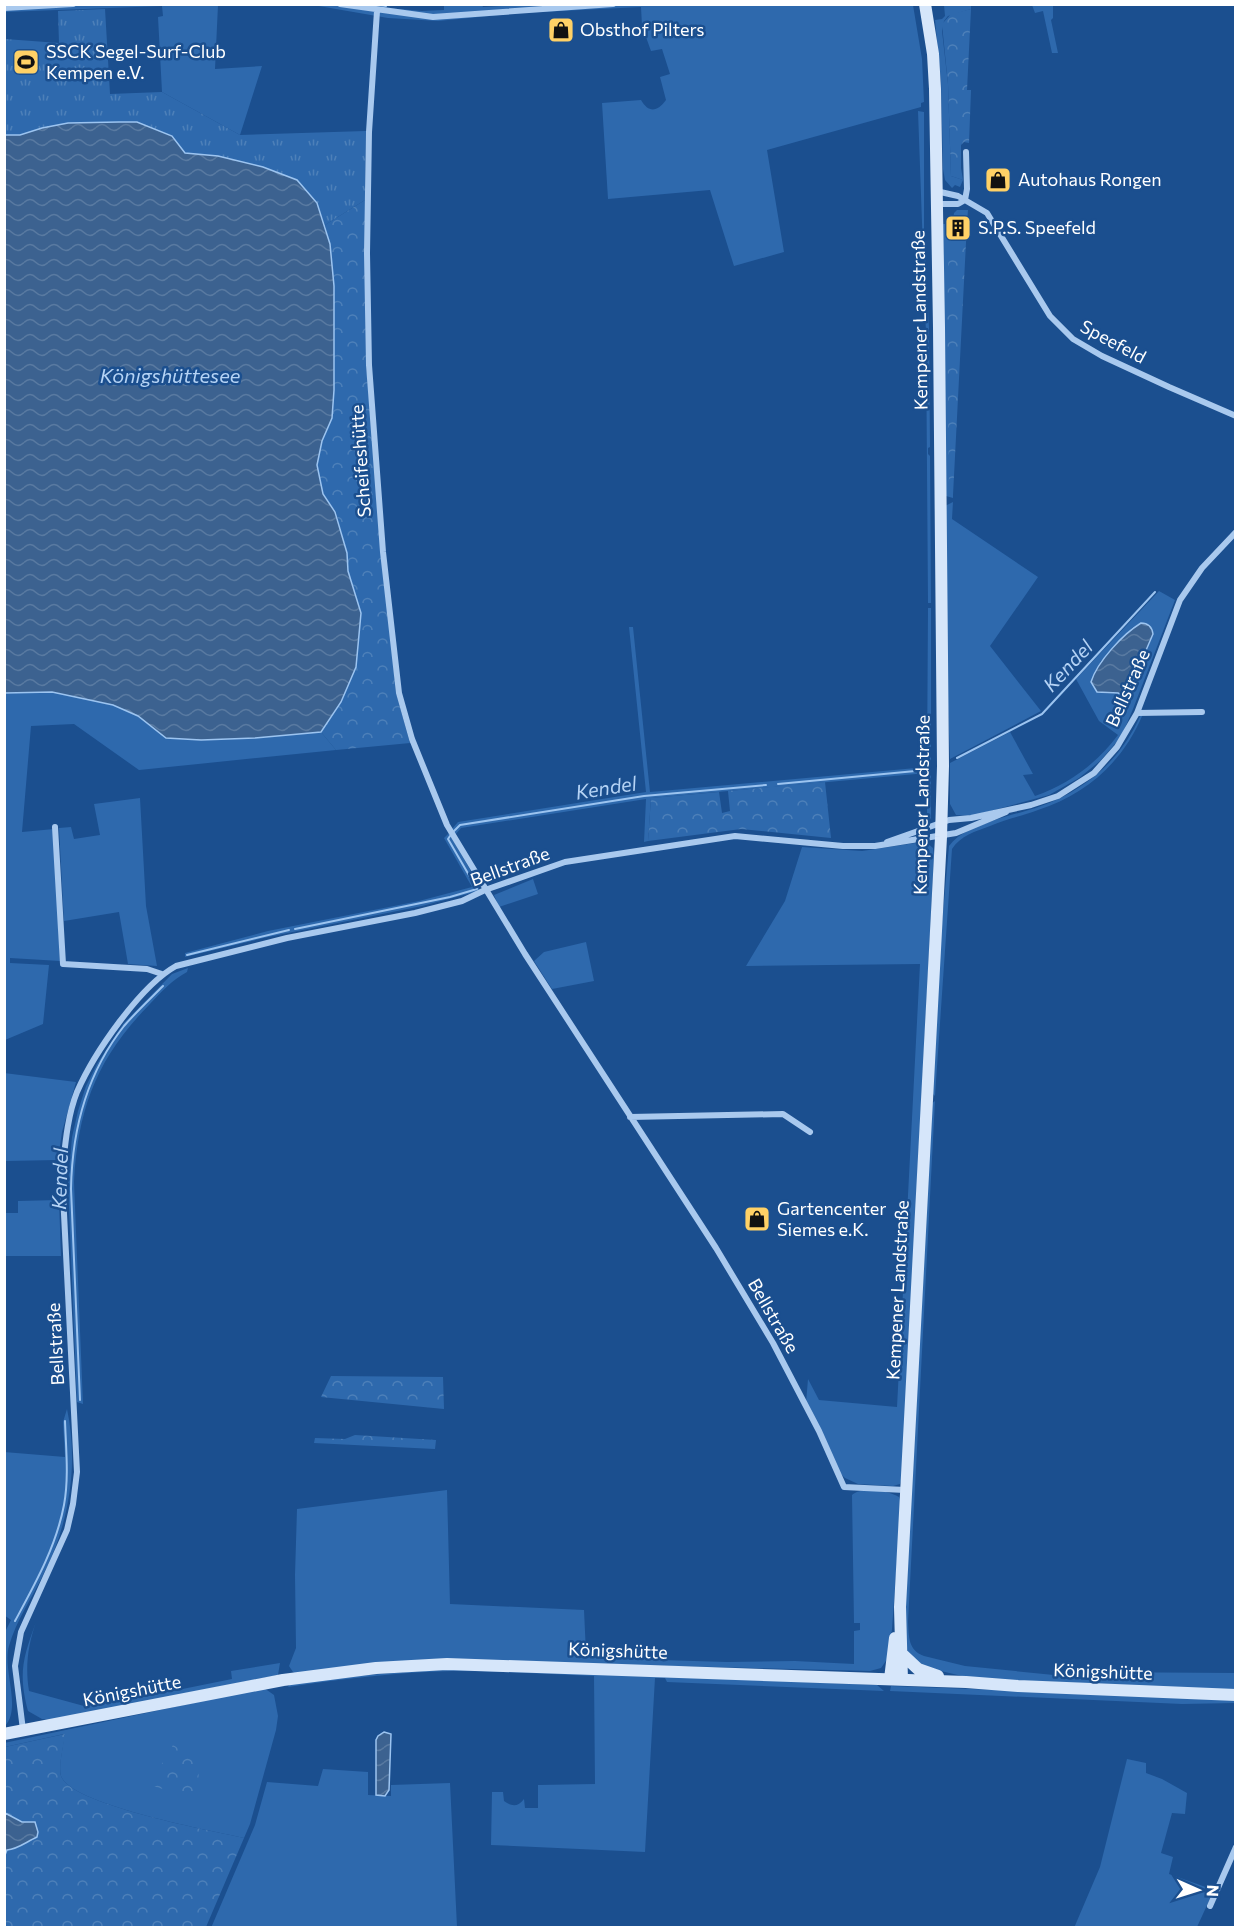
<svg xmlns="http://www.w3.org/2000/svg" width="1240" height="1932" viewBox="0 0 1240 1932" font-family="Commissioner,sans-serif">
	<defs>
		<pattern id="forest-crowns" width="20" height="18" patternUnits="userSpaceOnUse" patternTransform="scale(1.5)"><rect width="20" height="18" fill="#2e69ad"/><path d="M2 6a3 3 0 1 1 6 0M12 15a3 3 0 1 1 6 0" fill="none" stroke="#4d80b9"/></pattern>
		<pattern id="park-tufts" width="24" height="20" patternUnits="userSpaceOnUse" patternTransform="scale(1.5)"><rect width="24" height="20" fill="#2e69ad"/><path d="M3 7l-1-3M5 7V3M7 7l1-3M15 17l-1-3M17 17v-4M19 17l1-3" fill="none" stroke="#4d80b9"/></pattern>
		<pattern id="water-waves" width="16" height="10" patternUnits="userSpaceOnUse" patternTransform="scale(1.5)"><rect width="16" height="10" fill="#3c6290"/><path d="M0 5q4-4 8 0t8 0" fill="none" stroke="#597aa1"/></pattern>
	</defs>
	<rect width="100%" height="100%" fill="#1b4f8f"/>
	<!-- grass -->
	<path fill="#2e69ad" fill-rule="evenodd" d="M444 4 482 5 483 7 536 4 913 5 922 59 924 102 921 103V107L767 150 784 252 734 266 710 190 608 199 602 103 641 100C649 114 658 111 666 100L660 77 670 74 662 49 651 51 642 26 641 7 520 13 438 21 388 18 313 5H386L387 8 422 11 444 10Z
		M4 5H218L215 69 262 66 240 135 162 92 158 17 163 16 162 6 5 12Z
		M944 5H971V9L948 16 944 21 942 31 948 84 951 176 963 180 960 187 955 185 952 188 945 180 943 169 941 81 935 20 942 19 945 16Z
		M1032 5H1053V18L1051 20 1058 53H1052L1043 11 1035 13Z
		M918 111 924 112V233L929 328 930 447 928 448V454L930 456 931 603H928L926 334Z
		M957 210H968L967 223 961 220 960 238H949V495H953V498L946 496 943 227V224H949L953 220 954 213Z
		M953 502 952 519 1038 577 990 646 1041 711 950 759 947 680 945 506Z
		M1159 591 1175 600 1133 709 1121 737 1100 761 1079 778 1049 795 972 816 956 815 950 804V763L1010 732 1033 774 1023 775 1035 796C1069 784 1096 764 1118 735L1099 721 1076 679ZM1141 623 1152 629 1153 635 1129 692 1121 694 1102 693 1100 662 1133 627Z
		M928 608H931V818L927 822V773L651 798 648 841 644 842 646 799 461 828 455 835 452 829 458 822 646 792 629 627H633L650 792 927 767Z
		M52 692 113 705 138 716 166 738 201 740 255 738 321 732 336 750 139 770 74 724 31 726 22 832 54 829 60 961 10 958V963L49 965 43 1024 5 1040 4 693Z
		M1141 714H1143C1123 762 1087 794 1038 810 1022 816 1006 819 990 826 976 831 960 836 952 849L935 1096 931 1092 937 978 949 846C959 832 977 827 992 821 1008 815 1025 812 1041 806 1086 790 1122 759 1141 714Z
		M140 798 146 906 157 966 128 964 119 912 64 921 59 828 71 827 74 839 100 835 94 804Z
		M449 833 479 885V891L422 906 268 937 185 957V953L268 931 419 901 472 887 444 838Z
		M922 842H926L933 848 934 855 902 1478 900 1484 893 1486 858 1484 845 1478 839 1472 806 1403 808 1379 819 1400 897 1407 920 964 746 966 785 901 802 847 862 851Z
		M533 879 538 894 499 907 494 895Z
		M586 942 594 981 552 989 534 961 544 952Z
		M188 968 187 972C172 980 161 992 149 1005 97 1058 78 1108 74 1182L83 1404 77 1402 68 1183 72 1137 78 1111 86 1086 97 1064 123 1024 172 974Z
		M4 1073 76 1082 62 1132 58 1160 5 1161Z
		M935 1101 908 1622C909 1637 908 1650 924 1656L965 1666 1084 1678V1672L1235 1673V1690L986 1679 962 1676 924 1667 909 1654 906 1648 904 1634 930 1105Z
		M59 1200 61 1256H5V1213H18V1201Z
		M67 1409C79 1465 69 1525 43 1575 32 1598 16 1621 9 1646 2 1669 22 1708 5 1726V1632L11 1620 4 1615V1452L65 1457 63 1422Z
		M447 1490 450 1604 584 1610 586 1653 659 1657 661 1660 727 1662 795 1661 854 1664V1631L860 1630V1623H854L852 1495C862 1486 888 1491 899 1497L901 1504 892 1629 888 1658 881 1668 870 1671 509 1662 296 1674 293 1672 289 1666 296 1648 295 1575 297 1509Z
		M36 1622C28 1645 25 1666 29 1691L84 1706 138 1696V1698L232 1679 231 1671 280 1663 278 1675 51 1720 42 1719 28 1711C18 1673 23 1658 36 1622Z
		M485 1669 877 1685 884 1691 667 1682 665 1678H655L645 1852 491 1845 492 1792H503L504 1801C512 1807 518 1807 524 1799L525 1808H538V1785L595 1784 594 1676C547 1674 500 1671 452 1671 397 1672 342 1679 288 1687L290 1684C355 1675 419 1670 485 1669Z
		M891 1686 1235 1699 1236 1703 1182 1704 890 1691Z
		M264 1688 274 1695 278 1716 276 1730 250 1824 244 1838C213 1831 71 1805 61 1776 58 1765 64 1746 64 1734L5 1747 4 1743Z
		M1127 1759 1146 1763V1773L1162 1779 1187 1793 1185 1814 1172 1813 1161 1853 1173 1857 1169 1874 1214 1890 1197 1927 1074 1928 1100 1867Z
		M323 1769 368 1772V1795L391 1796V1785L450 1783 457 1927 211 1928 255 1825 267 1782 318 1786Z"/>
	<!-- forest -->
	<path fill="url(#forest-crowns)" d="M971 9 967 90H971L969 143 964 142 961 145V168L963 180 951 176 948 84 942 24 951 14Z
		M365 200 366 364 396 693 410 743 336 750 321 732 341 702 348 571 347 553 336 512 323 494 317 465 322 441 332 418 330 244 325 225Z
		M961 219 967 223 953 495H949L947 311 949 237 960 238Z
		M825 782 831 838 741 829 648 841 651 798 719 792 722 813 730 811 728 791Z
		M331 1376 443 1377 444 1409 321 1397Z
		M355 1435 436 1440 435 1449 314 1443 315 1438 345 1439Z
		M65 1734C64 1745 58 1767 61 1776 71 1805 213 1831 244 1838L206 1927H5L4 1855 6 1850C18 1849 26 1842 37 1837L35 1822H22L5 1813V1747Z
		M173 1745C204 1761 200 1764 196 1797L175 1793 153 1786 154 1777Z"/>
	<!-- park -->
	<path fill="url(#park-tufts)" d="M105 9 110 94 162 92 240 135 366 131 365 200 325 225 317 203 218 156 185 153 137 122 42 128 20 135H5V39L59 43 58 11Z"/>
	<!-- water -->
	<path fill="url(#water-waves)" stroke="#9cc4f0" stroke-width="1.5" d="M119 122H137L172 136 185 153 218 156 263 167 297 180 317 203 330 244 334 286V390L332 418 322 441 317 465 323 494 335 512 347 553 348 571 361 613 356 667 341 702 321 732 255 738 201 740 166 738 138 716 113 705 52 692 5 693V135H20L42 128 68 123Z
		M1141 623C1149 623 1152 627 1153 634L1126 697 1118 693 1097 692 1091 682C1097 662 1123 634 1141 623Z
		M384 1732 391 1734 389 1790 385 1796 376 1795V1740L378 1736Z
		M5 1813 22 1822H35L38 1832 37 1837C26 1842 18 1849 7 1850L5 1855Z"/>
	<g fill="none" stroke-linecap="round" stroke-linejoin="round">
		<!-- stream -->
		<path stroke="#9cc4f0" stroke-width="2" d="M375 4 386 6
			M483 5 499 4
			M957 758 1042 714 1155 592
			M778 784 926 770
			M454 831 460 825 644 796 766 785
			M295 929 450 897 477 889 448 839 450 836
			M187 955 289 930
			M80 1400 71 1189C72 1130 87 1073 124 1026 136 1012 150 999 163 986
			M15 1621C35 1584 56 1547 64 1505 69 1478 66 1449 65 1421"/>
		<!-- street -->
		<path stroke="#a9c9ee" stroke-width="6" d="M340 4 433 17 613 4
			M4 8 73 4
			M377 11 369 132 367 253 369 365 383 552 399 693 412 739 447 825 525 954 716 1248 773 1343 819 1431 844 1487 905 1490
			M936 191 958 196 987 213 1050 316 1073 339 1102 356 1169 387 1236 416
			M965 200 967 189 966 152
			M936 204H958L965 200
			M1137 713 1202 712
			M55 827 63 964 147 969 162 974
			M887 842 949 820 971 818 1031 805 1058 796 1094 773 1117 747 1137 713 1180 600 1202 568 1236 532
			M630 1117 783 1114 810 1132
			M23 1730 15 1666 21 1632 67 1530 73 1504 77 1472 62 1174C65 1147 67 1117 77 1092 94 1053 140 986 176 966L287 938 415 913 462 901 485 890 565 862 735 836 843 846H875L956 833 1006 812
			M1210 1906 1236 1847"/>
		<!-- secondary -->
		<path stroke="#d6e6fa" stroke-width="12" d="M902 1654 918 1669 938 1676
			M890 1679 895 1638
			M902 1680 900 1607 941 837 943 766 939 327 935 89 933 54 925 4
			M4 1734 283 1680 376 1668 447 1664 966 1682 1018 1686 1236 1695"/>
	</g>
	<!-- icons -->
	<defs>
		<symbol id="shop-square" viewBox="-11 -11 22 22"><rect x="-9" y="-9" width="18" height="18" rx="4" fill="#ffd166" stroke="#1b4f8f"/><path d="M-5-2.5h2.3a2.7 3.5 0 0 1 5.4 0H5L5.5 6h-11ZM-1.5-2.5h3a1.5 2.3 0 0 0-3 0Z" fill="#111"/></symbol>
		<symbol id="stadium-square" viewBox="-11 -11 22 22"><rect x="-9" y="-9" width="18" height="18" rx="4" fill="#ffd166" stroke="#1b4f8f"/><path d="M0-5a6.5 5 0 1 0 0 10a6.5 5 0 1 0 0-10ZM-3.5-1.8h7v3.6h-7Z" fill="#111"/></symbol>
		<symbol id="building-square" viewBox="-11 -11 22 22"><rect x="-9" y="-9" width="18" height="18" rx="4" fill="#ffd166" stroke="#1b4f8f"/><path d="M-4-6H4V6H1V3H-1V6H-4ZM-2.5-4.3h1.7v1.8h-1.7ZM.8-4.3h1.7v1.8H.8ZM-2.5-1h1.7V.8h-1.7ZM.8-1h1.7V.8H.8Z" fill="#111"/></symbol>
	</defs>
	<g fill-rule="evenodd">
		<use href="#shop-square" x="546" y="15" width="30" height="30"/>
		<use href="#stadium-square" x="11" y="47" width="30" height="30"/>
		<use href="#shop-square" x="983" y="165" width="30" height="30"/>
		<use href="#building-square" x="943" y="213" width="30" height="30"/>
		<use href="#shop-square" x="742" y="1204" width="30" height="30"/>
	</g>
	<g text-anchor="middle" stroke-width="5" stroke-linejoin="round" paint-order="stroke">
		<!-- poi labels -->
		<g font-size="18" fill="#fff" stroke="#1b4f8f" text-anchor="start">
			<text x="580" y="36">Obsthof Pilters</text>
			<text x="46" y="58">SSCK Segel-Surf-Club<tspan x="46" dy="21">Kempen e.V.</tspan></text>
			<text x="1018" y="186">Autohaus Rongen</text>
			<text x="978" y="234">S.P.S. Speefeld</text>
			<text x="777" y="1215">Gartencenter<tspan x="777" dy="21">Siemes e.K.</tspan></text>
		</g>
		<!-- street labels -->
		<g font-size="18" fill="#fff" stroke="#1b4f8f">
			<text transform="translate(920 320) rotate(-91)" y="6">Kempener Landstraße</text>
			<text transform="translate(1113 342) rotate(28)" y="6">Speefeld</text>
			<text transform="translate(361 461) rotate(-94)" y="6">Scheifeshütte</text>
			<text transform="translate(1128 688) rotate(-66)" y="6">Bellstraße</text>
			<text transform="translate(922 805) rotate(-89)" y="6">Kempener Landstraße</text>
			<text transform="translate(510 867) rotate(-20)" y="6">Bellstraße</text>
			<text transform="translate(898 1290) rotate(-87)" y="6">Kempener Landstraße</text>
			<text transform="translate(773 1316) rotate(60)" y="6">Bellstraße</text>
			<text transform="translate(56 1344) rotate(-93)" y="6">Bellstraße</text>
			<text transform="translate(618 1651) rotate(2)" y="6">Königshütte</text>
			<text transform="translate(1103 1672) rotate(2)" y="6">Königshütte</text>
			<text transform="translate(132 1691) rotate(-11)" y="6">Königshütte</text>
		</g>
		<!-- water labels -->
		<g font-size="20" font-style="italic" fill="#b5d3f5" stroke="#1b4f8f">
			<text x="170" y="383">Königshüttesee</text>
			<text transform="translate(1068 666) rotate(-47)" y="7">Kendel</text>
			<text transform="translate(606 788) rotate(-9)" y="7">Kendel</text>
			<text transform="translate(60 1179) rotate(-88)" y="7">Kendel</text>
		</g>
	</g>
	<!-- border -->
	<rect width="1240" height="1932" fill="none" stroke="#ffffff" stroke-width="12"/>
	<!-- north arrow -->
	<g transform="translate(1198 1890) rotate(93)" stroke="#1b4f8f" stroke-width="4.5" paint-order="stroke">
	<path d="M0-4.5L10 22L0 15L-10 22Z" fill="#ffffff"/>
	<text y="-9" font-size="16" font-weight="bold" text-anchor="middle" fill="#ffffff">N</text>
	</g>
</svg>
